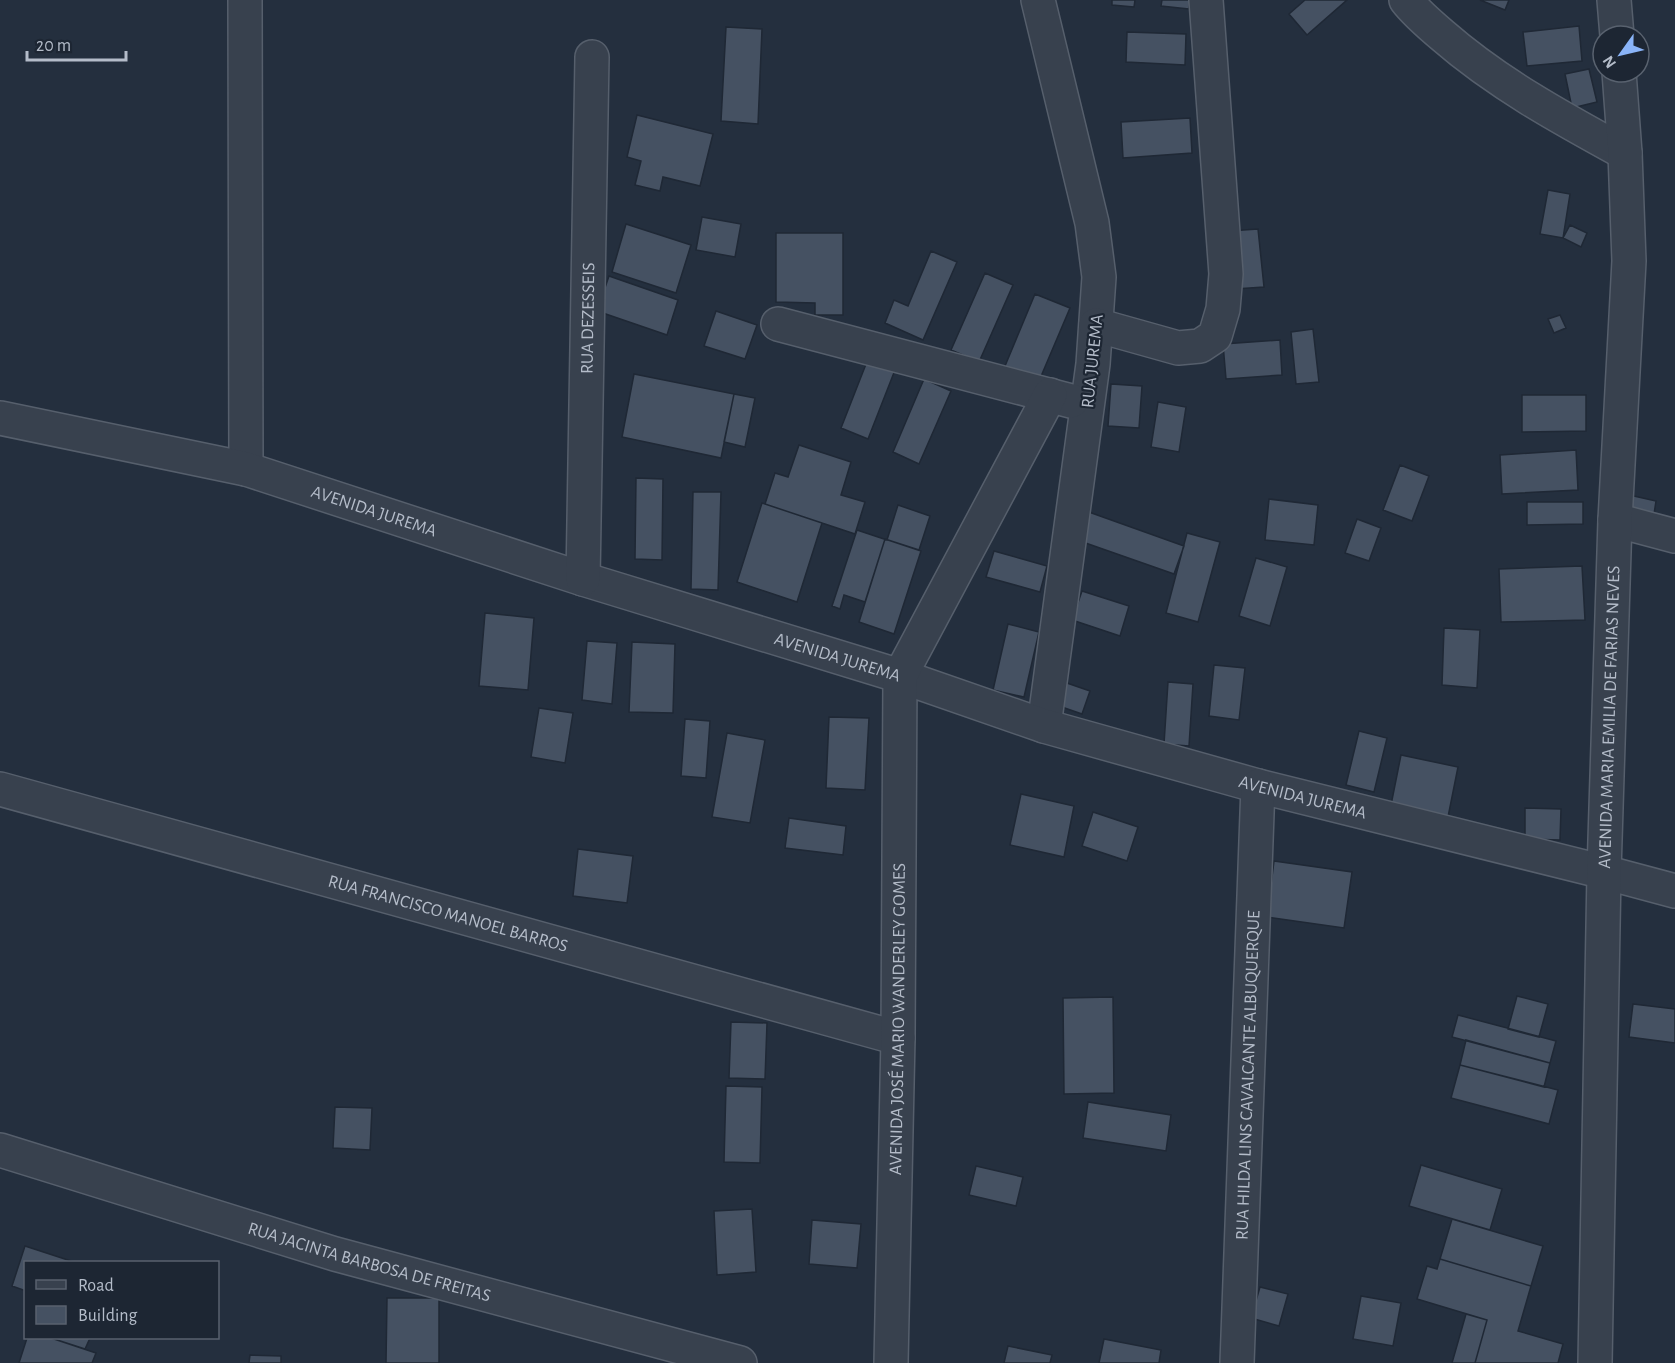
<svg xmlns="http://www.w3.org/2000/svg" width="1675" height="1363" viewBox="0 0 1675 1363" font-family="'Alegreya Sans',sans-serif">
	<rect width="100%" height="100%" fill="#242f3e"/>
	<!-- building -->
	<path fill="#455162" stroke="#1f2835" stroke-width="1.5" d="M1112 0H1135L1134 7 1112 5Z
		M1162 0H1190L1189 9 1161 6Z
		M1305 0H1347L1307 35 1289 14Z
		M1480 0H1509L1505 10Z
		M1579 26 1582 61 1527 66 1523 32Z
		M726 27 762 29 758 124 721 121Z
		M1127 32 1186 34 1185 65 1126 62Z
		M1589 69 1597 102 1572 108 1565 74Z
		M637 115 713 134 700 186 663 177 660 191 635 185 641 161 627 157Z
		M1190 118 1192 153 1123 158 1121 122Z
		M1548 190 1570 194 1563 238 1540 234Z
		M702 217 741 224 735 257 696 250Z
		M626 224 691 245 676 293 612 272Z
		M1570 225 1587 233 1581 247 1563 238Z
		M1258 229 1264 287 1235 289 1229 231Z
		M776 233H843V315H815V303L776 302Z
		M931 251 957 262 923 340 885 323 894 300 908 306Z
		M985 273 1013 285 979 362 951 350Z
		M609 276 678 300 667 335 597 311Z
		M1035 294 1070 308 1039 381 1005 366Z
		M716 311 757 325 745 359 704 346Z
		M1560 315 1566 328 1554 333 1548 319Z
		M1313 329 1319 382 1296 384 1291 332Z
		M1280 340 1282 375 1226 379 1223 344Z
		M868 359 895 370 868 439 841 428Z
		M634 374 734 394 721 458 622 437Z
		M924 379 951 391 919 464 893 452Z
		M1111 384 1142 386 1139 428 1108 426Z
		M734 394 755 398 745 447 724 442Z
		M1522 395H1586V431L1522 432Z
		M1158 402 1186 407 1179 452 1151 447Z
		M799 445 851 462 841 495 865 502 855 534 765 504 775 473 788 477Z
		M1576 450 1578 490 1502 494 1500 455Z
		M1400 465 1429 476 1412 521 1383 510Z
		M636 478 663 479 662 560 635 559Z
		M693 492H721L718 590 691 589Z
		M1625 494 1656 501 1654 514 1622 507Z
		M1269 499 1318 505 1314 545 1265 540Z
		M1527 502H1583V524L1527 525Z
		M762 503 822 523 797 602 737 582Z
		M898 505 930 516 919 550 885 539 887 540Z
		M1086 511 1184 546 1174 574 1077 540Z
		M1357 519 1381 528 1369 561 1345 553Z
		M857 530 887 540 885 539 865 602 844 595 840 609 832 606Z
		M1187 533 1220 542 1198 622 1166 613Z
		M885 539 921 551 894 634 859 622Z
		M994 551 1047 566 1040 592 986 577Z
		M1256 558 1287 567 1270 626 1239 616Z
		M1582 566 1585 620 1501 622 1499 569Z
		M1082 591 1129 606 1120 636 1072 620Z
		M485 613 534 618 528 690 479 686Z
		M1008 624 1039 632 1024 697 993 690Z
		M1444 628 1480 630 1477 688 1442 685Z
		M587 641 617 643 612 704 582 700Z
		M632 642 675 644 673 713 629 712Z
		M1214 665 1245 668 1239 720 1209 716Z
		M1064 682 1090 691 1082 714 1056 705Z
		M1168 682 1193 684 1189 746 1164 744Z
		M539 708 573 713 565 763 531 757Z
		M829 717 869 718 865 790 826 788Z
		M685 719 710 721 706 778 681 776Z
		M1359 731 1387 738 1374 792 1346 785Z
		M727 733 765 740 750 823 712 817Z
		M1401 755 1458 767 1448 817 1391 805Z
		M1021 794 1074 806 1064 857 1010 845Z
		M1525 808 1561 809 1560 840 1525 839Z
		M1093 812 1138 827 1127 861 1082 846Z
		M789 818 846 826 843 855 785 848Z
		M578 849 633 856 627 903 573 896Z
		M1274 861 1352 872 1344 928 1267 917Z
		M1517 996 1548 1004 1539 1037 1508 1029Z
		M1113 997 1114 1093 1064 1094 1063 998Z
		M1633 1004 1675 1009V1043L1629 1037Z
		M1458 1015 1556 1041 1550 1063 1452 1037Z
		M731 1022 767 1023 765 1079 729 1078Z
		M1466 1040 1550 1063 1544 1087 1460 1065Z
		M1460 1065 1558 1090 1549 1124 1451 1098Z
		M726 1086 762 1087 760 1163 724 1162Z
		M1088 1102 1171 1115 1166 1151 1083 1138Z
		M335 1107 372 1108 370 1150 333 1148Z
		M1421 1165 1502 1189 1490 1230 1409 1206Z
		M976 1166 1023 1177 1016 1206 969 1195Z
		M752 1209 756 1272 717 1275 714 1211Z
		M1452 1219 1543 1246 1531 1286 1440 1259Z
		M812 1220 861 1224 857 1268 809 1264Z
		M25 1246 74 1262H26V1291L12 1286Z
		M1440 1259 1531 1286 1518 1331 1563 1344 1558 1363H1475L1487 1320 1417 1299 1427 1266 1437 1269Z
		M1260 1287 1288 1294 1279 1326 1251 1318Z
		M1361 1296 1401 1303 1393 1346 1353 1339Z
		M387 1298H439V1363H386Z
		M1466 1314 1487 1320 1475 1363H1452Z
		M27 1338H51L96 1353 92 1363H19Z
		M51 1338H90L85 1349Z
		M1104 1339 1161 1350 1159 1363H1099Z
		M1008 1346 1052 1355 1050 1363H1004Z
		M250 1355 281 1356V1363H249Z"/>
	<g fill="none" stroke-linecap="round" stroke-linejoin="round">
		<defs>
			<g id="minor">
				<path d="M245 0 246 469"/>
				<path d="M1038 0 1092 223 1099 277 1093 364 1044 726"/>
				<path d="M1406 0C1416 13 1429 24 1442 35 1497 83 1561 118 1625 153"/>
				<path d="M1614 0 1617 36"/>
				<path d="M778 324 1071 401"/>
				<path d="M1096 325 1178 348 1200 346 1215 336 1223 309 1226 274 1206 0"/>
				<path id="s1" d="M0 418 246 469 583 579 900 676 1044 726 1258 786 1604 872 1675 891"/>
				<path d="M1615 520 1675 536"/>
				<path id="s2" d="M583 579 592 57"/>
				<path id="s3" d="M0 789 898 1038"/>
				<path id="s4" d="M0 1150 335 1254 740 1363"/>
				<path id="s5" d="M891 1363 898 1038 900 676 1050 395"/>
				<path id="s6" d="M1237 1363 1258 786"/>
				<path id="s7" d="M1595 1363 1604 872 1615 520 1629 261 1625 153 1619 72"/>
			</g>
		</defs>
		<!-- minor casing -->
		<use href="#minor" stroke="#565f6c" stroke-width="36"/>
		<!-- minor -->
		<use href="#minor" stroke="#38414e" stroke-width="33"/>
	</g>
	<g text-anchor="middle" stroke-width="4.5" stroke-linejoin="round" paint-order="stroke">
		<!-- street labels -->
		<g font-size="18" fill="#b4bcc9" stroke="#1d2633">
			<text dy="6" stroke="none"><textPath href="#s2" startOffset="261">RUA DEZESSEIS</textPath></text>
			<text transform="translate(1092 361) rotate(-84)" y="6">RUA JUREMA</text>
			<text dy="6" stroke="none"><textPath href="#s1" startOffset="386">AVENIDA JUREMA</textPath></text>
			<text dy="6" stroke="none"><textPath href="#s1" startOffset="872">AVENIDA JUREMA</textPath></text>
			<text dy="6" stroke="none"><textPath href="#s7" startOffset="646">AVENIDA MARIA EMILIA DE FARIAS NEVES</textPath></text>
			<text dy="6" stroke="none"><textPath href="#s1" startOffset="1358">AVENIDA JUREMA</textPath></text>
			<text dy="6" stroke="none"><textPath href="#s3" startOffset="465">RUA FRANCISCO MANOEL BARROS</textPath></text>
			<text dy="6" stroke="none"><textPath href="#s5" startOffset="344">AVENIDA JOSÉ MARIO WANDERLEY GOMES</textPath></text>
			<text dy="6" stroke="none"><textPath href="#s6" startOffset="288">RUA HILDA LINS CAVALCANTE ALBUQUERQUE</textPath></text>
			<text dy="6" stroke="none"><textPath href="#s4" startOffset="386">RUA JACINTA BARBOSA DE FREITAS</textPath></text>
		</g>
	</g>
	<!-- legend -->
	<rect x="24" y="1261" width="195" height="78" fill="#1d2633" stroke="#59626f" stroke-width="1.5"/>
	<rect x="36" y="1280" width="30" height="9" fill="#38414e" stroke="#59626f" stroke-width="1.5"/>
	<text x="78" y="1291" font-size="18" fill="#b4bcc9">Road</text>
	<rect x="36" y="1306" width="30" height="18" fill="#455162" stroke="#59626f" stroke-width="1.5"/>
	<text x="78" y="1321" font-size="18" fill="#b4bcc9">Building</text>
	<!-- north arrow -->
	<g transform="translate(1621 54) rotate(236)"><circle r="28" fill="#1d2633" stroke="#59626f" stroke-width="1.5"/>
	<path d="M0-4.5L10 22L0 15L-10 22Z" fill="#8ab4f8"/>
	<text y="-9" font-size="16" font-weight="bold" text-anchor="middle" fill="#b4bcc9">N</text>
	</g>
	<!-- scale -->
	<path d="M27 51v9h99v-9" fill="none" stroke="#b4bcc9" stroke-width="3"/>
	<text x="36" y="51" font-size="18" fill="#b4bcc9" stroke="#1d2633" stroke-width="4.5" paint-order="stroke">20 m</text>
</svg>
